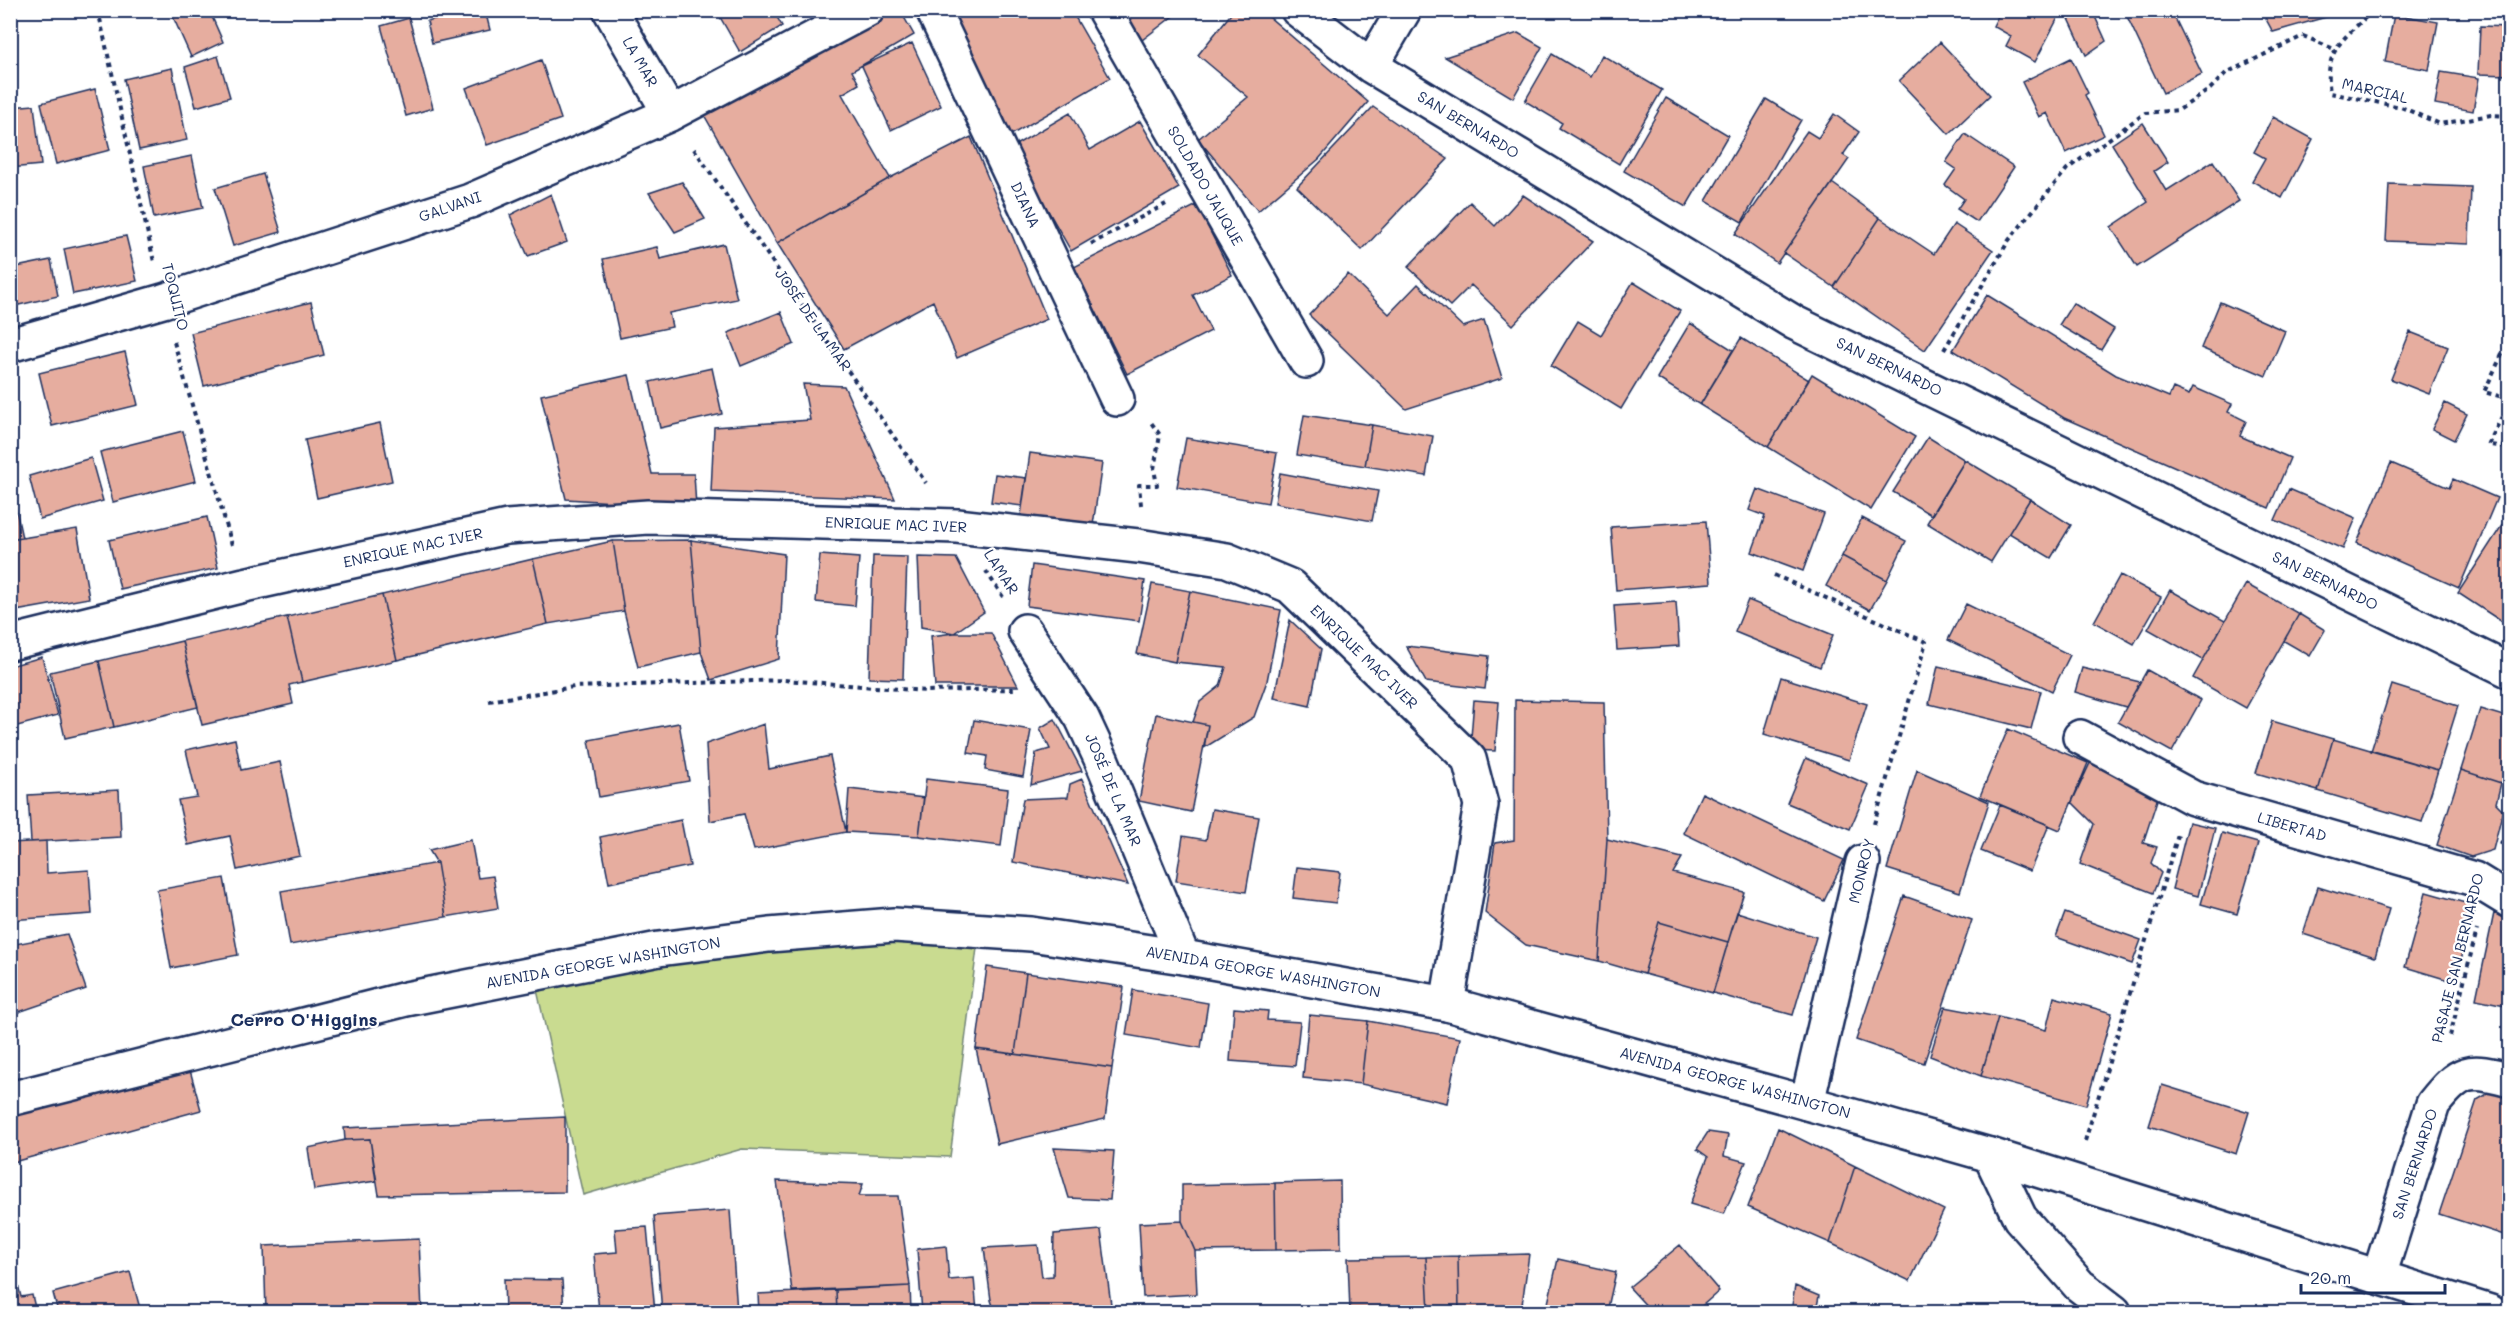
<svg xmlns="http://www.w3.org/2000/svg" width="2520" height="1323" viewBox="0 0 2520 1323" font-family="Mali,sans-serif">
	<rect width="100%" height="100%" fill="#fff"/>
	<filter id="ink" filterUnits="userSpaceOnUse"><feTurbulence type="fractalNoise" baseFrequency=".0167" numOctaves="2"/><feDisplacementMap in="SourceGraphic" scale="12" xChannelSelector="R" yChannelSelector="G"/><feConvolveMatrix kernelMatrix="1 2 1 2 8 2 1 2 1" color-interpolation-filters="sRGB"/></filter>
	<g filter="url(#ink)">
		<!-- green -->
		<path fill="#c9db90" stroke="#728577" stroke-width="1.5" d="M980 925 950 1157 742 1149 583 1195 533 972Z"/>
		<!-- building -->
		<path fill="#e6ad9f" stroke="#1b2f5e" stroke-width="1.5" d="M170 10H209L223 42 191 57Z
			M469 10H485L490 30 432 43 427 21Z
			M716 10H773L782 26 740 52Z
			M881 10H900L914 35 852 71 859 84 842 94 890 178 777 243 703 113Z
			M939 10H1071L1110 78 1011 135Z
			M1119 10H1181L1142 40Z
			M1234 10H1261L1368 102 1319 159 1258 211 1198 139 1248 97 1198 55Z
			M2001 10H2062L2035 62 2006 46 2011 36 1993 26Z
			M2065 10H2092L2106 41 2086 55Z
			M2124 10H2171L2202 74 2163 93Z
			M2261 10H2343L2344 12 2273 32Z
			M2394 14 2438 22 2429 70 2385 62Z
			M409 18 433 108 406 116 381 26Z
			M2480 26 2510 27V75L2478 74Z
			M1518 33 1542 47 1513 98 1445 57Z
			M1940 42 1990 95 1949 134 1899 81Z
			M912 43 941 106 891 130 862 66Z
			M1552 54 1590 77 1602 55 1662 90 1619 164 1559 128 1562 123 1525 101Z
			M218 56 230 97 196 107 185 67Z
			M2071 58 2088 93 2085 95 2104 135 2066 153 2047 113 2039 117 2022 82Z
			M541 60 561 119 487 145 466 88Z
			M172 68 187 140 139 150 124 79Z
			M2441 72 2479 78 2473 111 2435 104Z
			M95 89 110 150 56 164 41 103Z
			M1666 98 1728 135 1686 207 1624 171Z
			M1766 99 1801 120 1742 222 1706 201Z
			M34 105 41 165 10 168V107Z
			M1373 107 1448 159 1362 250 1297 187Z
			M1070 113 1090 150 1140 121 1179 188 1071 251 1012 147Z
			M1834 114 1859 132 1843 155 1849 159 1777 263 1735 234 1807 131 1818 138Z
			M2273 117 2313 139 2282 198 2252 181 2265 158 2254 152Z
			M2143 123 2168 162 2154 171 2166 191 2213 161 2239 201 2137 267 2111 227 2148 202 2112 144Z
			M1965 134 2014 167 1977 222 1957 209 1964 199 1945 185 1956 169 1946 162Z
			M971 137 1047 319 957 358 933 301 844 349 777 243 890 178Z
			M192 156 203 208 154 218 144 166Z
			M263 174 281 232 233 246 215 188Z
			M682 182 705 219 675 232 649 193Z
			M1832 183 1880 218 1834 287 1784 253Z
			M2389 184 2471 187 2469 244 2386 241Z
			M551 194 567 242 528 256 510 215Z
			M1523 195 1593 241 1513 325 1471 285 1450 306 1408 267 1470 202 1495 226Z
			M1197 205 1232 275 1193 295 1211 331 1127 374 1074 267Z
			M1880 218 1934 254 1954 224 1993 250 1925 350 1834 287Z
			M126 236 137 281 73 294 64 249Z
			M10 242 16 267 51 260 58 296 10 307Z
			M724 244 737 299 669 313 672 327 620 338 603 259 657 247 660 259Z
			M1348 274 1389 314 1418 284 1463 327 1484 320 1502 378 1406 409 1309 315Z
			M1633 282 1680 311 1621 409 1551 366 1578 321 1601 335Z
			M1987 295 2116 375 2169 397 2173 388 2189 395 2193 387 2232 404 2228 412 2246 421 2240 436 2290 458 2269 508 2064 418 1953 350Z
			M311 302 324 355 204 386 191 333Z
			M2220 302 2285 331 2266 376 2201 348Z
			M2073 303 2114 329 2101 350 2059 325Z
			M781 312 794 344 741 366 728 333Z
			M1690 323 1733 350 1700 405 1657 378Z
			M2410 332 2448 347 2429 394 2391 379Z
			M1741 338 1809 380 1768 447 1700 405Z
			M125 352 138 405 52 426 39 373Z
			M712 368 722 414 660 428 650 382Z
			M1812 374 1915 437 1871 510 1768 447Z
			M629 375 652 474H694L696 507 566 499 541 395Z
			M803 384 844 386 895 499 711 492 714 427 810 420Z
			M2445 403 2467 414 2454 440 2432 429Z
			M1304 415 1372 425 1365 466 1297 455Z
			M380 423 392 481 317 498 305 440Z
			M1372 425 1433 436 1426 476 1365 466Z
			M183 431 196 481 113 502 100 452Z
			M1928 437 1965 460 1931 515 1893 492Z
			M1186 438 1277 453 1268 503 1177 487Z
			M1030 453 1102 463 1092 532 1020 522Z
			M91 458 103 501 40 519 29 476Z
			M1965 460 2030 499 1991 562 1927 523Z
			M2391 463 2449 488 2453 479 2497 498 2459 588 2357 543Z
			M1280 473 1378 491 1372 521 1275 503Z
			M995 474 1026 478 1022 506 991 502Z
			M1757 489 1824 514 1803 571 1752 552 1765 516 1749 510Z
			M2289 489 2356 518 2343 549 2275 520Z
			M2030 499 2071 525 2051 558 2009 533Z
			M15 505 22 538 10 540V506Z
			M2510 513V627L2458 593Z
			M207 517 218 568 120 589 109 540Z
			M1862 518 1906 541 1887 580 1842 556Z
			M1706 521 1711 583 1616 590 1611 527Z
			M77 529 89 598 10 612V540Z
			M691 540 701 652 638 667 624 611 613 541Z
			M691 540 784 554 779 659 711 680 701 652Z
			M613 541 624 611 548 624 533 559Z
			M820 555 859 558 855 606 816 602Z
			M873 556 907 557 903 679 869 678Z
			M1842 556 1887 580 1870 610 1826 586Z
			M918 557 956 558 984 612 954 633 921 627Z
			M533 559 548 624 397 660 382 595Z
			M1032 565 1145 581 1139 621 1027 606Z
			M2120 575 2161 597 2134 644 2094 622Z
			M1152 584 1190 591 1175 662 1137 654Z
			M2246 584 2299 614 2246 708 2193 678Z
			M2170 590 2225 621 2203 660 2148 629Z
			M1190 591 1281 610 1267 681 1254 717 1204 748 1208 725 1193 722 1200 702 1220 686 1226 667 1175 662Z
			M382 595 397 660 302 682 287 617Z
			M1748 600 1833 635 1820 667 1735 632Z
			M1676 602 1679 646 1617 650 1614 606Z
			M1966 604 2070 655 2052 691 1948 640Z
			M2299 614 2325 630 2310 656 2284 641Z
			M287 617 302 682 289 685 293 704 202 725 182 641Z
			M1290 620 1321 649 1310 706 1274 698Z
			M954 633H991L1018 686H935L931 636Z
			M182 641 198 707 114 727 99 661Z
			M1406 646 1489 656 1485 689 1426 682Z
			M42 657 58 715 10 728V666Z
			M99 661 114 727 65 738 50 672Z
			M1938 666 2041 691 2031 729 1929 704Z
			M2082 668 2140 682 2126 707 2075 692Z
			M2147 670 2201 700 2172 752 2118 722Z
			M1781 677 1867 704 1849 760 1764 734Z
			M2392 685 2458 706 2438 770 2371 751Z
			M1474 700 1499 702 1495 751 1470 750Z
			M1515 700 1604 702 1607 839 1599 961 1526 945 1485 913 1495 843 1514 840Z
			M2480 709 2510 718V756L2501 783 2461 770Z
			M1156 714 1208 725 1191 812 1139 801Z
			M1055 719 1082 771 1031 785 1036 753 1050 749 1040 728Z
			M974 720 1031 730 1023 777 985 770 987 756 968 753Z
			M2272 721 2333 739 2318 791 2256 773Z
			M679 723 689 781 599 797 589 740Z
			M764 724 769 769 830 756 846 832 754 850 744 814 710 821 706 744Z
			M2008 729 2088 763 2060 830 1980 796Z
			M235 739 241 770 280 762 300 856 237 870 230 836 188 845 178 800 197 797 186 750Z
			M2333 739 2438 770 2422 822 2318 791Z
			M1806 758 1869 785 1850 829 1787 803Z
			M2091 761 2159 794 2143 843 2157 847 2151 863 2161 873 2153 893 2080 864 2094 824 2072 802Z
			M1917 770 1989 802 1960 892 1887 869Z
			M2461 770 2501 783 2496 803 2503 810 2493 850 2471 857 2437 845Z
			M926 779 1008 789 1001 846 919 836Z
			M1082 779 1128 885 1013 862 1023 799 1068 797 1070 784Z
			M849 789 924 798 919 836 846 832Z
			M119 790 121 837 31 842 28 795Z
			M1702 793 1844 860 1824 901 1683 833Z
			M2000 805 2049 825 2030 871 1981 851Z
			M1212 809 1259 817 1246 892 1176 881 1183 836 1206 840Z
			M681 820 690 866 609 883 600 837Z
			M2189 822 2215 828 2198 896 2172 889Z
			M2222 833 2258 843 2237 914 2201 904Z
			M1607 839 1682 858 1673 873 1744 892 1728 942 1659 922 1644 974 1599 961Z
			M471 840 478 878 493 876 498 908 446 917 437 863 429 850Z
			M46 841 47 873 89 870 92 914 10 920V843Z
			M437 863 446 917 290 945 281 891Z
			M1297 867 1340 872 1336 903 1293 898Z
			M224 878 238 955 171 968 157 890Z
			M2318 887 2389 909 2375 957 2303 934Z
			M2426 892 2476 906 2455 982 2405 967Z
			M1904 896 1972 920 1924 1063 1856 1040Z
			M1737 912 1816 937 1793 1015 1713 993Z
			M2065 913 2141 940 2132 964 2056 937Z
			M2494 913 2510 922V1006L2476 999Z
			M1659 922 1728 942 1713 993 1644 974Z
			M67 934 86 989 10 1015V945Z
			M987 967 1026 973 1015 1054 976 1049Z
			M1026 973 1124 987 1112 1068 1015 1054Z
			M1133 990 1208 1003 1201 1048 1126 1035Z
			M2054 997 2112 1013 2086 1105 1981 1076 1998 1017 2046 1030Z
			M1945 1007 1998 1017 1981 1076 1930 1056Z
			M1234 1008 1268 1011 1267 1020 1300 1022 1295 1066 1230 1061Z
			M1309 1015 1368 1021 1361 1084 1303 1078Z
			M1368 1021 1460 1038 1447 1103 1361 1084Z
			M976 1049 1112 1068 1105 1119 997 1144Z
			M188 1063 201 1110 10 1163V1113Z
			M2162 1085 2249 1112 2236 1154 2149 1126Z
			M2499 1087 2510 1090V1237L2439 1214 2477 1100Z
			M565 1117V1192L379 1195 370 1139 345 1140 344 1128Z
			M1778 1128 1855 1166 1830 1243 1748 1207Z
			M1708 1132 1728 1135 1724 1156 1746 1162 1724 1214 1690 1204 1708 1157 1697 1149Z
			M370 1139 376 1181 314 1190 308 1148 345 1140Z
			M1054 1148 1114 1151 1110 1200 1069 1198Z
			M1855 1166 1944 1210 1910 1281 1830 1243Z
			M777 1181 863 1184 859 1196H898L910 1286 792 1291Z
			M1340 1181 1341 1249 1276 1250 1275 1183Z
			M1275 1183 1276 1250 1195 1251 1182 1221V1185Z
			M730 1210 737 1312H662L654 1216Z
			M1182 1221 1195 1251 1197 1294 1143 1297 1139 1223Z
			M647 1227 655 1312H599L594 1254 617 1252 615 1229Z
			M1101 1230 1112 1312H995L991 1300 984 1248 1038 1245 1042 1277 1053 1276 1054 1234Z
			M419 1239 422 1312H266L264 1246Z
			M1680 1245 1719 1291 1695 1312H1652L1629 1287Z
			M946 1246 949 1280 974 1278 977 1312H922L917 1249Z
			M1529 1254 1521 1312H1459L1458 1256Z
			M1458 1256 1459 1312H1429L1426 1257Z
			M1426 1257 1429 1312H1350L1348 1258Z
			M12 1259 21 1297 32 1295 36 1312H10V1260Z
			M1558 1259 1616 1272 1607 1312H1546Z
			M130 1272 141 1312H58L53 1293Z
			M504 1279 562 1280 564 1312H505Z
			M910 1286 911 1312H837L836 1290Z
			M1795 1286 1819 1296 1816 1312H1791Z
			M836 1290 837 1312H759L758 1294Z"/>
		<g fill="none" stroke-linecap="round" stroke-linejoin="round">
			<defs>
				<path id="minor" d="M610 10 670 114
					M933 10 1117 399
					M1104 10 1306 361
					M1298 10 1371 66 1795 323 2510 671
					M1371 66 1404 10
					M10 345 163 301 470 201 670 114 867 10
					M1025 631 1082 718 1102 761 1183 957
					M10 643 244 585 507 527 648 517 957 526 1138 546 1227 560 1290 586 1469 759 1481 805 1447 1004
					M2080 737 2193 798 2474 879 2510 901
					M1807 1103 1863 862
					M1990 1155 2020 1218 2079 1285 2114 1312
					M2379 1276 2433 1104C2460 1070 2468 1068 2510 1080"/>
				<path id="secondary" d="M10 1099 406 999 659 949 769 935 894 925 1031 934 1183 957 1447 1004 1807 1103 1990 1155 2490 1312"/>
			</defs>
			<!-- minor casing -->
			<use href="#minor" stroke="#1b2f5e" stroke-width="38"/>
			<!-- secondary casing -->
			<use href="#secondary" stroke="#1b2f5e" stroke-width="38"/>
			<!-- path -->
			<path stroke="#1b2f5e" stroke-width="4" stroke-dasharray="4.5 4.5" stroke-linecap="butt" d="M98 10 154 262
				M2366 10 2369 14C2341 42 2324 50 2330 93L2401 107 2440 124 2491 115 2510 116
				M694 149 926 483
				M1091 244 1166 204
				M2510 338 2484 392 2510 399
				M174 342 232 545
				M1944 350 2009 240 2067 169 2145 113 2179 110 2210 89 2226 73 2303 36 2334 49
				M2510 400 2488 445 2510 447
				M1141 505 1139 485H1157L1154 469 1160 435 1150 421
				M986 571 1003 597
				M1774 575 1926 642 1874 824
				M489 701 574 687 784 680 926 691 1014 689
				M2501 845 2510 818
				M2450 1036 2477 930
				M2085 1141 2178 835"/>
			<!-- minor -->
			<use href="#minor" stroke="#fff" stroke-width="33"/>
			<!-- secondary -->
			<use href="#secondary" stroke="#fff" stroke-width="33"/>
		</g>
	</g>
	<g text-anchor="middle" stroke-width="4.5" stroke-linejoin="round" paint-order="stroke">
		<!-- street labels -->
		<g font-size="15" fill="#1b2f5e" stroke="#fff">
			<text transform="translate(640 62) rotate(60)" y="5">LA MAR</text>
			<text transform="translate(2375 91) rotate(13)" y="5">MARCIAL</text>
			<text transform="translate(1468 125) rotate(31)" y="5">SAN BERNARDO</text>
			<text transform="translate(1205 186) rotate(60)" y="5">SOLDADO JAUQUE</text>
			<text transform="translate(1025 205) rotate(65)" y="5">DIANA</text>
			<text transform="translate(450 207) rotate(-19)" y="5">GALVANI</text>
			<text transform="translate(175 297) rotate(76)" y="5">TOQUITO</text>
			<text transform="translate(813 320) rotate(55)" y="5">JOSÉ DE LA MAR</text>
			<text transform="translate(1889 367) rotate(26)" y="5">SAN BERNARDO</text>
			<text transform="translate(896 525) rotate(2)" y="5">ENRIQUE MAC IVER</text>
			<text transform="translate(413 548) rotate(-12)" y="5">ENRIQUE MAC IVER</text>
			<text transform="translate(1001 572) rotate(57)" y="5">LAMAR</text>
			<text transform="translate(2325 581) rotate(26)" y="5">SAN BERNARDO</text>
			<text transform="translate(1364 657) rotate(44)" y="5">ENRIQUE MAC IVER</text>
			<text transform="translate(1113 790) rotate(67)" y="5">JOSÉ DE LA MAR</text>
			<text transform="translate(2292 827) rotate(16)" y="5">LIBERTAD</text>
			<text transform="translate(1862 871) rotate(-76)" y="5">MONROY</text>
			<text transform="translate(2458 958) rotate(-76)" y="5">PASAJE SAN BERNARDO</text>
			<text transform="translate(603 963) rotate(-10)" y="5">AVENIDA GEORGE WASHINGTON</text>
			<text transform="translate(1263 972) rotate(10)" y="5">AVENIDA GEORGE WASHINGTON</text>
			<text transform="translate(1735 1083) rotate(15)" y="5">AVENIDA GEORGE WASHINGTON</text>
			<text transform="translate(2415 1164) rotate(-72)" y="5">SAN BERNARDO</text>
		</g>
		<!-- quarter labels -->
		<g font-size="18" font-weight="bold" fill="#1b2f5e" stroke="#fff">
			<text x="304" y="1026">Cerro O'Higgins</text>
		</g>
	</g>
	<!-- margin -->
	<rect width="2520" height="1323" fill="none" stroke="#fff" stroke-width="36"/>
	<rect x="18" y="18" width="2484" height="1287" fill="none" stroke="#1b2f5e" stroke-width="2" filter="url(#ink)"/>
	<!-- scale -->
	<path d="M2301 1284v9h144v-9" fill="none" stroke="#1b2f5e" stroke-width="3"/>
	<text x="2310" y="1284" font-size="18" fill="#1b2f5e" stroke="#ffffff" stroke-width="4.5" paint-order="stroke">20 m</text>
</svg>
